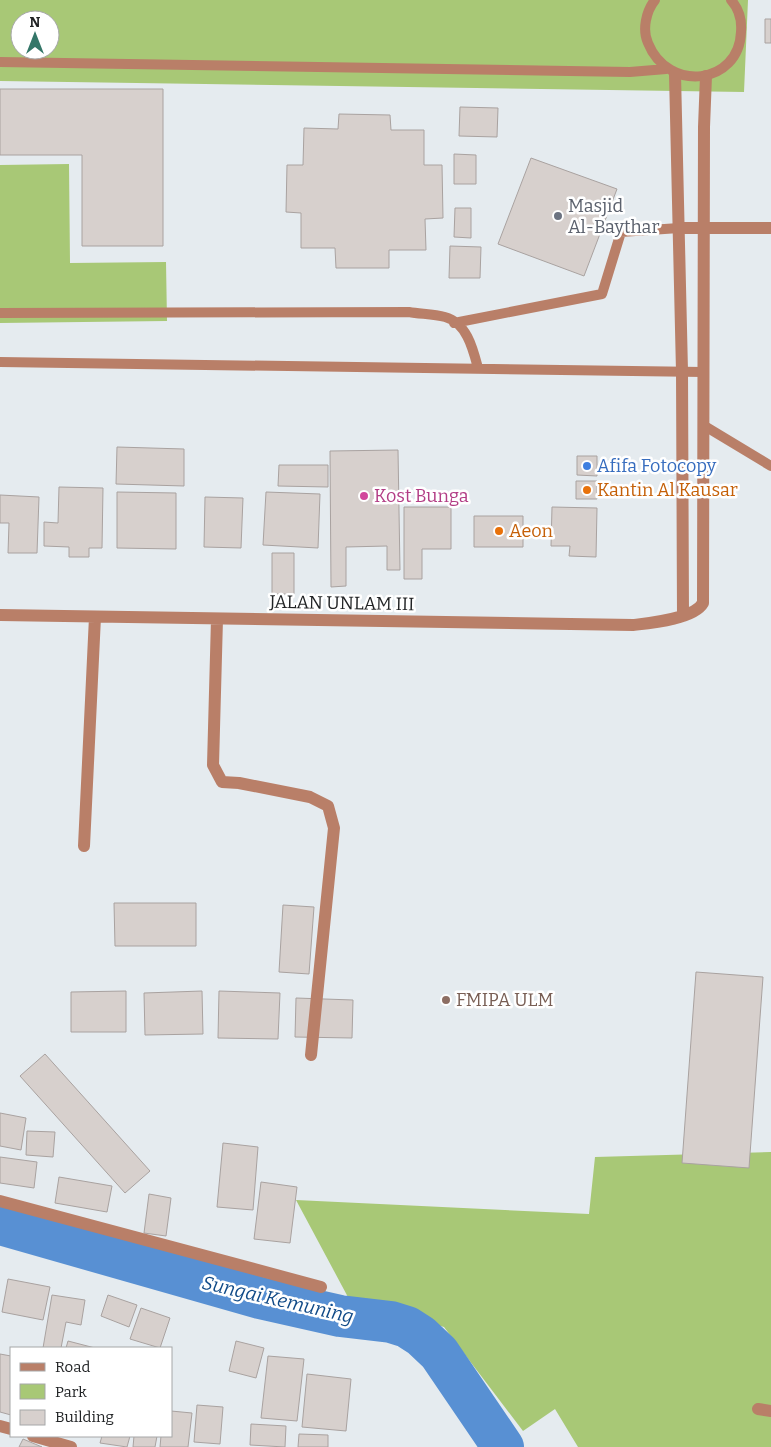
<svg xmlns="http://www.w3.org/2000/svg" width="771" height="1447" viewBox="0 0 771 1447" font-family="Bitter,serif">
	<rect width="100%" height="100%" fill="#e5ebef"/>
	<!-- green -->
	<path fill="#a8c876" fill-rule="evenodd" d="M0 0H748L744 92 0 81ZM20 20H50V50H20Z
		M69 164 70 263 166 262 167 321 0 323V165Z
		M771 1152V1447H578L555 1409 523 1431 444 1327 349 1299 296 1200 589 1214 595 1157Z"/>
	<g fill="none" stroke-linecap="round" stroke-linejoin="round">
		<!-- river -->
		<path stroke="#5890d3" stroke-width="42" d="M0 1224 260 1298 340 1316 391 1322 407 1327 421 1336 439 1353 503 1447"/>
	</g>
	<!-- building -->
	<path fill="#d7d0cd" stroke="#a9a2a0" d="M765 19H771V43H765Z
		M0 89H163V246H82V155H0Z
		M460 107 498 108 497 137 459 136Z
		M339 114 390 115 391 130H424V165H442L443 218 425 219 426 250H389V268H336L335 248H301V213L286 212 287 165H303L304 128 338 129Z
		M454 154 476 155V184H454Z
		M531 158 617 189 584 276 498 244Z
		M455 208H471V238L454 237Z
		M450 246 481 247 480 278H449Z
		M117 447 184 449V486L116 484Z
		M398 450 400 570H387V546L346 547V586L331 587 330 451Z
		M577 456H597V476L577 475Z
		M279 465H328V487L278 486Z
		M576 481H597V499H576Z
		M59 487 103 488 102 548H89V557H69V547L44 546V522L58 523Z
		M117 492 176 493V549L117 548Z
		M266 492 320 494 318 548 263 545Z
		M0 495 39 497 37 553H8L9 523H0Z
		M205 497 243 498 241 548 204 547Z
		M404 507H451V549H422V579H404Z
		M552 507 597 508 596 557 569 556 570 546H551Z
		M474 516H523V547H474Z
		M272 553H294V594H272Z
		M114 903H196V946H115Z
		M283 905 314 907 309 974 279 972Z
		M696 972 763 977 749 1168 682 1163Z
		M126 991V1032H71V992Z
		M202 991 203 1034 145 1035 144 993Z
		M219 991 280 993 278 1039 218 1038Z
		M296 998 353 1000 352 1038 295 1037Z
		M45 1054 150 1171 125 1193 20 1076Z
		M0 1113 26 1118 21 1150 0 1146Z
		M27 1131 55 1132 53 1157 26 1155Z
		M223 1143 258 1147 253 1210 217 1207Z
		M0 1157 37 1162 34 1188 0 1183Z
		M59 1177 112 1186 107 1212 55 1203Z
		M261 1182 297 1187 290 1243 254 1239Z
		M149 1194 171 1198 166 1236 144 1233Z
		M8 1279 50 1287 43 1320 2 1312Z
		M52 1295 85 1300 81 1325 66 1322 61 1348H43Z
		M108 1295 137 1305 129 1327 101 1316Z
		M141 1308 170 1318 160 1348 130 1339Z
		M68 1341 95 1348H66Z
		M236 1341 264 1348 256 1378 229 1371Z
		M0 1354 11 1356V1415L0 1412Z
		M268 1356 304 1359 297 1421 261 1418Z
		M307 1374 351 1379 346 1431 302 1427Z
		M197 1405 223 1407 220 1444 194 1442Z
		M171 1411 192 1413 188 1447H160L161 1436H171Z
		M251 1424 286 1426 285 1447 250 1445Z
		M299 1434 328 1435V1447H298Z
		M102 1436H130L127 1447 100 1443Z
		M134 1436H157L155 1447H133Z
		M23 1439 42 1447H19Z"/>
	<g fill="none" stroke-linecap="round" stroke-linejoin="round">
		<!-- lane -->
		<path stroke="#b97f68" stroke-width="10" d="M655 0C646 11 642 30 648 43 668 93 739 85 741 32 742 20 739 9 731 0
			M0 62 630 72 666 69
			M0 313 409 312C420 314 433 314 445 317 467 323 473 349 478 368
			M454 323 602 294 621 232 679 228
			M0 362 703 372
			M703 425 771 466"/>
		<!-- street -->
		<path stroke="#b97f68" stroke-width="12" d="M675 74 682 371 683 616
			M679 228H771
			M0 615 633 625C650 623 694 619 703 603L704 127 706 76
			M217 619 213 765 222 782 239 783 310 797 328 806 334 828 311 1055
			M84 846 95 617
			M0 1201 321 1287
			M758 1409 771 1411
			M0 1426 11 1429
			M33 1436 71 1447"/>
	</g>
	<!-- markers -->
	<circle fill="#6b7280" stroke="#fff" stroke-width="2" cx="558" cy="216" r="5"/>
	<circle fill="#3f7fe0" stroke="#fff" stroke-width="2" cx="587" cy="466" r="5"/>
	<g fill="#e8710a" stroke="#fff" stroke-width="2">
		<circle cx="587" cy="490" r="5"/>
		<circle cx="499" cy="531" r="5"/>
	</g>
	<circle fill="#d1479c" stroke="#fff" stroke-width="2" cx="364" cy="496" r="5"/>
	<circle fill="#8d6e63" stroke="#fff" stroke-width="2" cx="446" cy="1000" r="5"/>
	<g text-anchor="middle" stroke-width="5" stroke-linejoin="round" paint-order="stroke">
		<!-- worship labels -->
		<g font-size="18" fill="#5b616d" stroke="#fff" text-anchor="start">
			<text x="568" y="212">Masjid<tspan x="568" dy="21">Al-Baythar</tspan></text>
		</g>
		<!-- shop labels -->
		<g font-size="18" fill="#366cbe" stroke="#fff" text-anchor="start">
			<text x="597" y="472">Afifa Fotocopy</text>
		</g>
		<!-- food labels -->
		<g font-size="18" fill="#c56008" stroke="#fff" text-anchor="start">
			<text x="597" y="496">Kantin Al Kausar</text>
			<text x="509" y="537">Aeon</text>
		</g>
		<!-- hotel labels -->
		<g font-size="18" fill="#b23c85" stroke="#fff" text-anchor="start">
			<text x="374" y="502">Kost Bunga</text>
		</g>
		<!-- street labels -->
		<g font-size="18" fill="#212325" stroke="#fff">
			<text transform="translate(342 603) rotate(1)" y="6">JALAN UNLAM III</text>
		</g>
		<!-- education labels -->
		<g font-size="18" fill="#785e54" stroke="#fff" text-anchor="start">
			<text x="456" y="1006">FMIPA ULM</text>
		</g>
		<!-- water labels -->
		<g font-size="19" font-style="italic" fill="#104a87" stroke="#fff">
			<text transform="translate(278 1299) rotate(13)" y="7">Sungai Kemuning</text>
		</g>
	</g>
	<!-- legend -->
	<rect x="10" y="1347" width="162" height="90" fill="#ffffff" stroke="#a6a7a8"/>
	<rect x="20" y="1363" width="25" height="8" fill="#b97f68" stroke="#a6a7a8"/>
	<text x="55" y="1372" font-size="15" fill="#212325">Road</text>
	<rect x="20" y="1384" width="25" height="15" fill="#a8c876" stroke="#a6a7a8"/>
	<text x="55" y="1397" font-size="15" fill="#212325">Park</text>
	<rect x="20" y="1410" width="25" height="15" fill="#d7d0cd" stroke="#a6a7a8"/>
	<text x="55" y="1422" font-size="15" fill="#212325">Building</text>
	<!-- north arrow -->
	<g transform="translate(35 35)"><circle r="24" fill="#ffffff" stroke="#a6a7a8"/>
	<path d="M0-4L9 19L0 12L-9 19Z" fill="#337668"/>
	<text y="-8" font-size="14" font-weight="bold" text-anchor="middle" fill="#212325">N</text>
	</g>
</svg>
